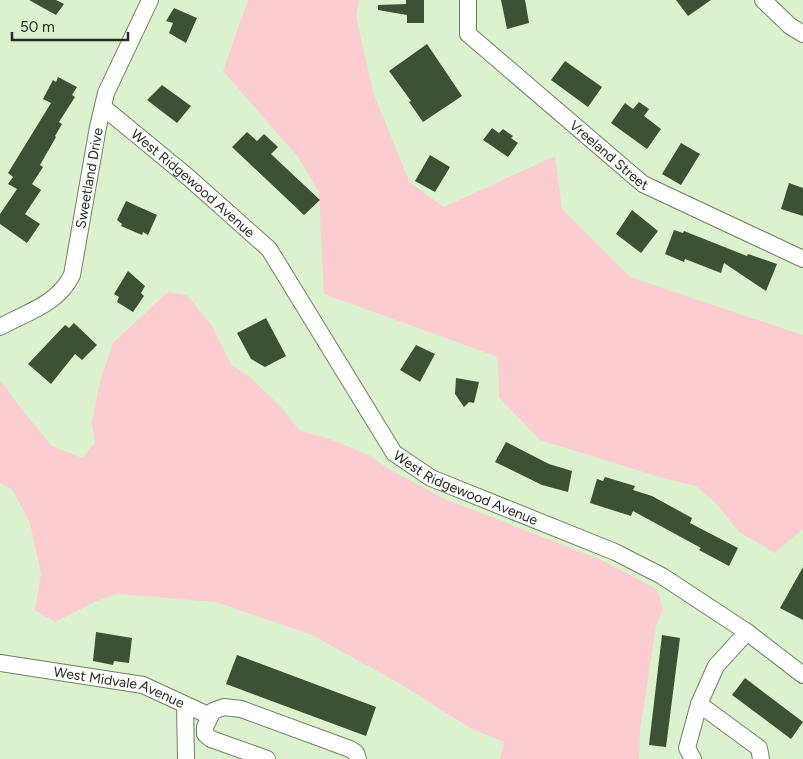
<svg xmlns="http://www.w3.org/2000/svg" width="803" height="759" font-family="Figtree,sans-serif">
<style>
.green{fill:#fbcdd0}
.building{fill:#3f5134}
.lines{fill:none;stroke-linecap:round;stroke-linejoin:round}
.minor-casing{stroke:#6d8161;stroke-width:18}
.minor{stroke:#fff;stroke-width:16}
.labels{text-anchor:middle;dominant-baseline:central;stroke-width:5;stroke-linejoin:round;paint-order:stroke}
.street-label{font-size:14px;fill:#232b1e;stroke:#dcf1ce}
</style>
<rect width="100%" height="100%" fill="#dcf1ce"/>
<path class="green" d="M248,0H359L356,17L374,95L410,183L444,207L555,156L562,209L630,277L803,335V529L775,553L739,532L718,505L696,486L666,479L540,440L499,397L498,357L324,294L319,192L298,157L223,71Z
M168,292L187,295L212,326L231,364L251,378L280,406L300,431L328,438L371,456L387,468L445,499L599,559L657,589L663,609L656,626L640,731L639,759H500L504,742L472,729L397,682L312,635L216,602L118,594L97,601L55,622L35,610L41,574L30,523L12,489L0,483V380L22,410L52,446L82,458L95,443L92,422L101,378L113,343Z"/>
<path class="building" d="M29,0H56L64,4L56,15Z
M406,0H424V23H407V15L378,10V5L406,4Z
M501,0H525L529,23L507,29Z
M676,0H711L688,16Z
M174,8L197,18L186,43L169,33L173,23L166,21Z
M427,44L462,96L423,122L409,102L411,101L389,71Z
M565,61L602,87L588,107L551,80Z
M58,77L77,87L72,95L75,97L59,122L62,124L55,136L56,137L40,165L43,167L32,184L41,190L25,214L40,224L27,243L0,224V214L17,189L8,184L13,177L8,173L51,103L43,99L53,80L56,82Z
M162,85L191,106L177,123L147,100Z
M639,102L649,109L644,116L661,129L647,149L611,123L625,103L633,109Z
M492,128L499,133L503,129L513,136L511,138L518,143L508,157L483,140Z
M247,132L257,141L264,134L278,147L271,154L320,200L304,215L232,147Z
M681,143L700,154L681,185L662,174Z
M430,155L450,167L435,192L415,181Z
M789,183L803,188V216L781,209Z
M126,201L157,215L148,235L143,232L142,235L121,226L122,224L117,220Z
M632,210L658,231L641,253L616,234Z
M674,230L683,233L684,231L747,256L748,254L777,264L766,291L724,263L721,273L685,259L684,262L665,254Z
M128,271L145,286L141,293L144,296L133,312L117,302L119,297L114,294Z
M266,318L286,356L265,367L251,359L237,333Z
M74,323L97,345L82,360L75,354L51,384L28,364L65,325L69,328Z
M416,345L435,354L420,382L400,370Z
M456,378L479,382L474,403L469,402L464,407L455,394Z
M506,442L549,464L572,471L568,492L542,485L495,462Z
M605,477L635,486L633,490L652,496L692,518L690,523L738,548L729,566L699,550L701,548L633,511L631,516L590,503L597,479L603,481Z
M803,567V620L780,608Z
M96,632L132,638L129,663L114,661L113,665L93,661Z
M662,635L680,638L666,747L649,745Z
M237,655L376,707L366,736L226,684Z
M745,678L803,722L791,739L732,695Z"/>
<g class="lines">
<defs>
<g id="minor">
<path id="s1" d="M468,0V34L643,184L803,259"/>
<path d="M763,0L790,26L803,34"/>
<path id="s2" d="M103,107L188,177L269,249L394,453L431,478L615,552L662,576L747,632L803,675"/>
<path id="s3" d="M0,327C27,312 58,304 72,275L98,127L106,93L150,0"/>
<path id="s4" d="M0,663L143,685L210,716"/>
<path d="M699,704L759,748L761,759"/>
<path d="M185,705L186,759"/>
<path d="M267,759L211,739L205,734V727L213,711L224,707L241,709L350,749L356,753L358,759"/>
<path d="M693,759L687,748L699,704L716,666L747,632"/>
</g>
</defs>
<use href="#minor" class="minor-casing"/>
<use href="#minor" class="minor"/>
</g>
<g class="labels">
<g class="street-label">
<text stroke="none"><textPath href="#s1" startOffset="220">Vreeland Street</textPath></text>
<text stroke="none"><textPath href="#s3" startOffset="189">Sweetland Drive</textPath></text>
<text stroke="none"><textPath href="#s2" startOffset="118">West Ridgewood Avenue</textPath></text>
<text stroke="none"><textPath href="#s2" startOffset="538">West Ridgewood Avenue</textPath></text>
<text stroke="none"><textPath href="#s4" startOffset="122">West Midvale Avenue</textPath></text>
</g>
</g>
<path d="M12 32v8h116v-8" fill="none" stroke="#232b1e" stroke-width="2.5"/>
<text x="20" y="32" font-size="15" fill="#232b1e" stroke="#dcf1ce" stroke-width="4" paint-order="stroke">50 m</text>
</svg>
